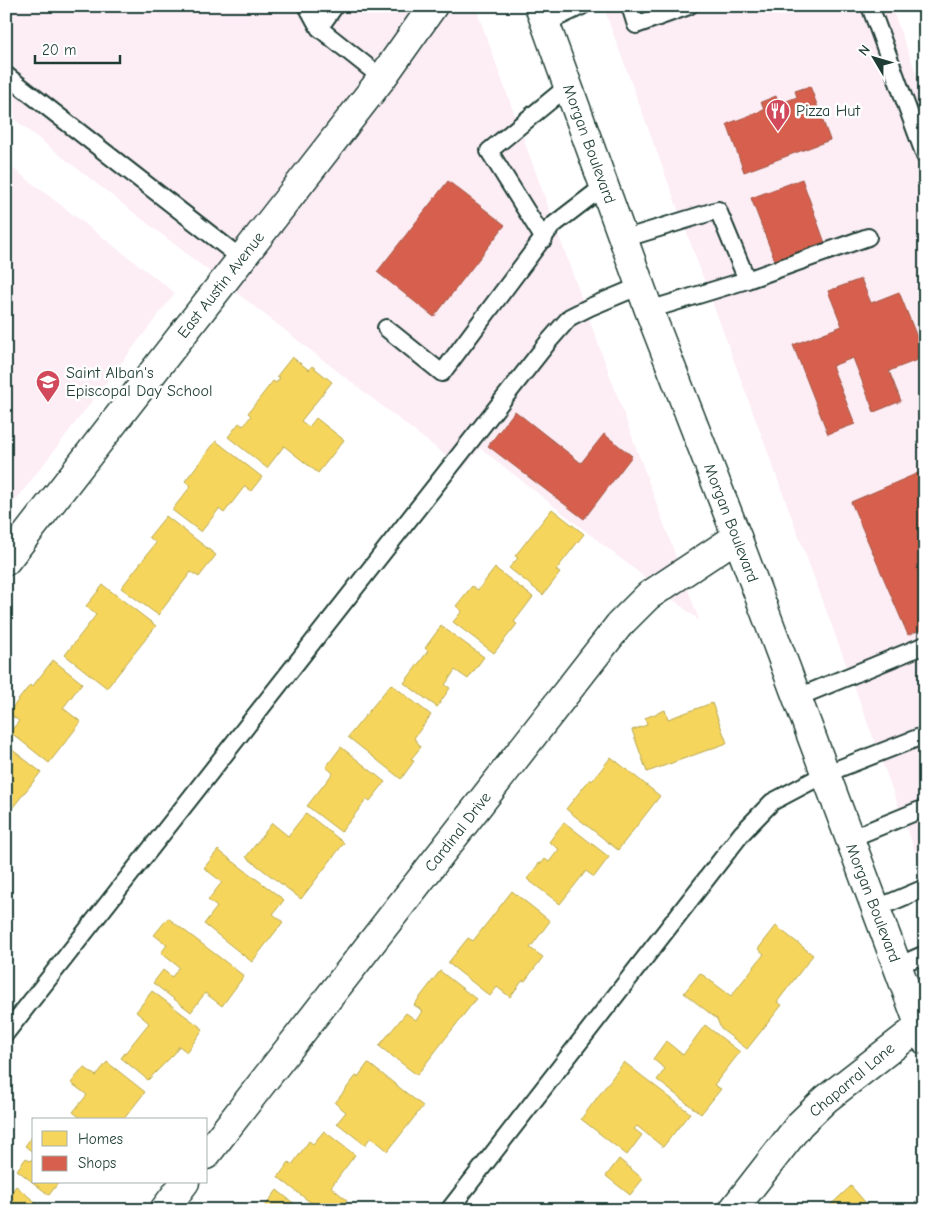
<svg xmlns="http://www.w3.org/2000/svg" width="931" height="1216" font-family="'Comic Neue',sans-serif">
<style>
.built{fill:#fdedf5}
.homes{fill:#f6d55c;stroke:#b6a750}
.shops{fill:#d6604d;stroke:#9f5646}
.lines{fill:none;stroke-linecap:round;stroke-linejoin:round}
.lane-casing{stroke:#1f3d34;stroke-width:20}
.street-casing{stroke:#1f3d34;stroke-width:31}
.secondary-casing{stroke:#1f3d34;stroke-width:31}
.lane{stroke:#fff;stroke-width:16}
.street{stroke:#fff;stroke-width:28}
.secondary{stroke:#fff;stroke-width:28}
.labels{text-anchor:middle;dominant-baseline:central;stroke-width:5;stroke-linejoin:round;paint-order:stroke}
.poi-label{font-size:16px;fill:#1f3d34;stroke:#fff;text-anchor:start}
.street-label{font-size:16px;fill:#1f3d34;stroke:#fff}
</style>
<rect width="100%" height="100%" fill="#fff"/>
<filter id="ink" filterUnits="userSpaceOnUse"><feTurbulence type="fractalNoise" baseFrequency=".02" numOctaves="2"/><feDisplacementMap in="SourceGraphic" scale="10" xChannelSelector="R" yChannelSelector="G"/><feConvolveMatrix kernelMatrix="1 2 1 2 8 2 1 2 1" color-interpolation-filters="sRGB"/></filter>
<g filter="url(#ink)">
<path class="built" d="M6,6H475L699,620L480,448L463,469L6,113Z
M603,6H891L925,97V878Z
M6,163L175,293L6,513Z"/>
<path class="homes" d="M292,357L309,370L312,366L332,382L301,421L309,427L316,418L344,440L318,473L284,446L267,468L228,437L239,423L243,426L251,416L248,413L273,381L276,383L280,378L277,376Z
M216,441L262,477L251,491L245,486L224,513L219,509L201,532L172,510L191,486L185,481Z
M552,509L584,534L556,570L560,573L543,595L509,568L518,558L515,556Z
M166,516L216,555L199,577L191,572L158,615L121,588L156,543L149,537Z
M495,568L533,597L514,622L517,624L494,653L453,622L462,611L456,606L472,586L478,590Z
M103,585L156,626L107,688L65,655L96,615L86,606Z
M441,626L484,657L468,679L455,670L445,685L450,688L437,707L404,683L428,651L425,648Z
M53,660L82,683L63,708L81,722L49,763L10,732L19,721L8,713L30,685L32,687Z
M391,684L431,715L414,738L421,747L411,759L414,761L401,779L348,737Z
M712,703L727,743L647,772L632,730L647,725L645,718L665,710L668,719Z
M6,745L41,772L6,816Z
M341,747L385,782L370,801L367,799L341,832L307,806L333,773L326,767Z
M611,757L660,796L618,850L566,809L590,779L592,781Z
M306,813L344,843L301,899L246,857L272,823L288,836Z
M564,822L609,857L594,877L586,871L560,904L527,879L540,862L541,864L545,859L549,862L559,849L549,842Z
M218,850L284,900L273,914L283,922L252,962L204,924L217,907L208,900L222,882L204,868Z
M512,891L550,921L530,948L543,957L525,981L523,980L510,997L497,987L490,996L448,963L468,938L473,941Z
M168,918L244,976L222,1006L205,993L191,1012L153,983L163,970L172,977L179,967L161,953L167,945L154,935Z
M776,926L813,955L777,1002L782,1005L747,1049L721,1029L717,1019L684,993L700,973L731,996L764,954L758,949Z
M440,971L476,999L417,1075L379,1046L406,1013L416,1020L423,1011L414,1005Z
M152,991L203,1029L187,1052L179,1046L175,1053L148,1080L121,1058L149,1023L136,1012Z
M705,1025L740,1052L714,1085L721,1089L701,1114L657,1080L665,1069L653,1059L666,1041L683,1055Z
M107,1062L145,1092L123,1120H83L73,1112L87,1095L71,1083L84,1067L96,1076Z
M624,1062L690,1113L663,1147L637,1126L634,1129L642,1135L627,1155L581,1119Z
M368,1063L423,1106L388,1151L371,1137L365,1145L337,1123L346,1112L335,1103L356,1076L358,1077Z
M324,1131L355,1155L331,1187L347,1200L340,1210H320L278,1177L289,1162L292,1165L309,1141L313,1144Z
M34,1134V1153L25,1146Z
M34,1157V1182H59L49,1195L17,1170L26,1158L30,1161Z
M619,1159L643,1179L630,1195L606,1176Z
M16,1186L41,1207L39,1210H6V1199Z
M851,1186L872,1210H825Z
M277,1190L302,1210H262Z"/>
<path class="shops" d="M643,6H664L646,13Z
M810,86L830,140L744,172L727,124L764,110L761,102L776,96L779,104L797,97L795,91Z
M802,179L825,243L775,261L751,198Z
M448,181L505,225L434,317L377,272Z
M861,279L871,303L899,292L925,357L889,371L901,401L874,412L853,358L832,366L855,424L828,434L793,345L842,326L828,291Z
M925,297V312L919,299Z
M515,411L581,463L604,434L632,456L584,519L488,446Z
M925,470V628L908,635L851,502Z"/>
<g class="lines">
<defs>
<path id="lane" d="M307,6L319,28L382,78
M630,6L636,25L689,6
M870,6L925,156
M546,23L582,6
M319,28L335,6
M6,75L242,259
M544,239L489,151L568,86
M623,239L718,210L747,280L649,310
M747,280L868,237
M386,328L442,373L552,226L604,186
M796,698L925,645
M849,839L925,808
M875,909L925,888
M897,966L925,954
M6,1033L549,341L570,317L590,307L640,286
M449,1210L742,833L772,802L825,774L925,735"/>
<path id="street" d="M206,1155L619,625L648,596L737,537
M164,1210L185,1182
M733,1210L800,1124L826,1099L920,1026"/>
<path id="secondary" d="M539,6L649,310L737,537L925,1040
M6,561L382,78L433,6"/>
</defs>
<use href="#lane" class="lane-casing"/>
<use href="#street" class="street-casing"/>
<use href="#secondary" class="secondary-casing"/>
<use href="#lane" class="lane"/>
<use href="#street" class="street"/>
<use href="#secondary" class="secondary"/>
</g>
</g>
<defs>
<symbol id="restaurant-pin" viewBox="-11 -11 22 30"><path d="M0 17L-7.5 6A9.5 9.5 0 1 1 7.5 6Z" fill="#d1495b" stroke="#fff"/><path d="M-5-6h1v4h1v-4h1v4h1v-4h1v5L-1.5 .5V6h-2V.5L-5-1ZM5-6V6H3V1.5H1.5Q1.5-4 5-6Z" fill="#fff"/></symbol>
<symbol id="school-pin" viewBox="-11 -11 22 30"><path d="M0 17L-7.5 6A9.5 9.5 0 1 1 7.5 6Z" fill="#d1495b" stroke="#fff"/><path d="M0-5L7-2L0 1L-7-2ZM-4 1L0 2.5L4 1V4Q0 6-4 4Z" fill="#fff"/></symbol>
</defs>
<g fill-rule="evenodd">
<use href="#restaurant-pin" x="764" y="97" width="28" height="38"/>
<use href="#school-pin" x="34" y="368" width="28" height="38"/>
</g>
<g class="labels">
<g class="poi-label">
<text x="796" y="111">Pizza Hut</text>
<text x="66" y="373">Saint Alban's<tspan x="66" dy="18">Episcopal Day School</tspan></text>
</g>
<g class="street-label">
<text transform="translate(589 144) rotate(70)">Morgan Boulevard</text>
<text transform="translate(221 285) rotate(-52)">East Austin Avenue</text>
<text transform="translate(731 523) rotate(69)">Morgan Boulevard</text>
<text transform="translate(458 832) rotate(-52)">Cardinal Drive</text>
<text transform="translate(873 903) rotate(69)">Morgan Boulevard</text>
<text transform="translate(852 1080) rotate(-40)">Chaparral Lane</text>
</g>
</g>
<rect width="931" height="1216" fill="none" stroke="#fff" stroke-width="25"/>
<rect x="12" y="12" width="906" height="1191" fill="none" stroke="#1f3d34" stroke-width="2" filter="url(#ink)"/>
<rect x="32" y="1118" width="175" height="65" fill="#ffffff" stroke="#a5b1ae"/>
<rect x="42" y="1131" width="25" height="15" fill="#f6d55c" stroke="#a5b1ae"/>
<text x="78" y="1144" font-size="15" fill="#1f3d34">Homes</text>
<rect x="42" y="1156" width="25" height="15" fill="#d6604d" stroke="#a5b1ae"/>
<text x="78" y="1168" font-size="15" fill="#1f3d34">Shops</text>
<g transform="translate(874 58) rotate(308)" stroke="#ffffff" stroke-width="4" paint-order="stroke">
<path d="M0-4L9 19L0 12L-9 19Z" fill="#1f3d34"/>
<text y="-8" font-size="14" font-weight="bold" text-anchor="middle" fill="#1f3d34">N</text>
</g>
<path d="M35 55v8h85v-8" fill="none" stroke="#1f3d34" stroke-width="2.5"/>
<text x="42" y="55" font-size="15" fill="#1f3d34" stroke="#ffffff" stroke-width="4" paint-order="stroke">20 m</text>
</svg>
